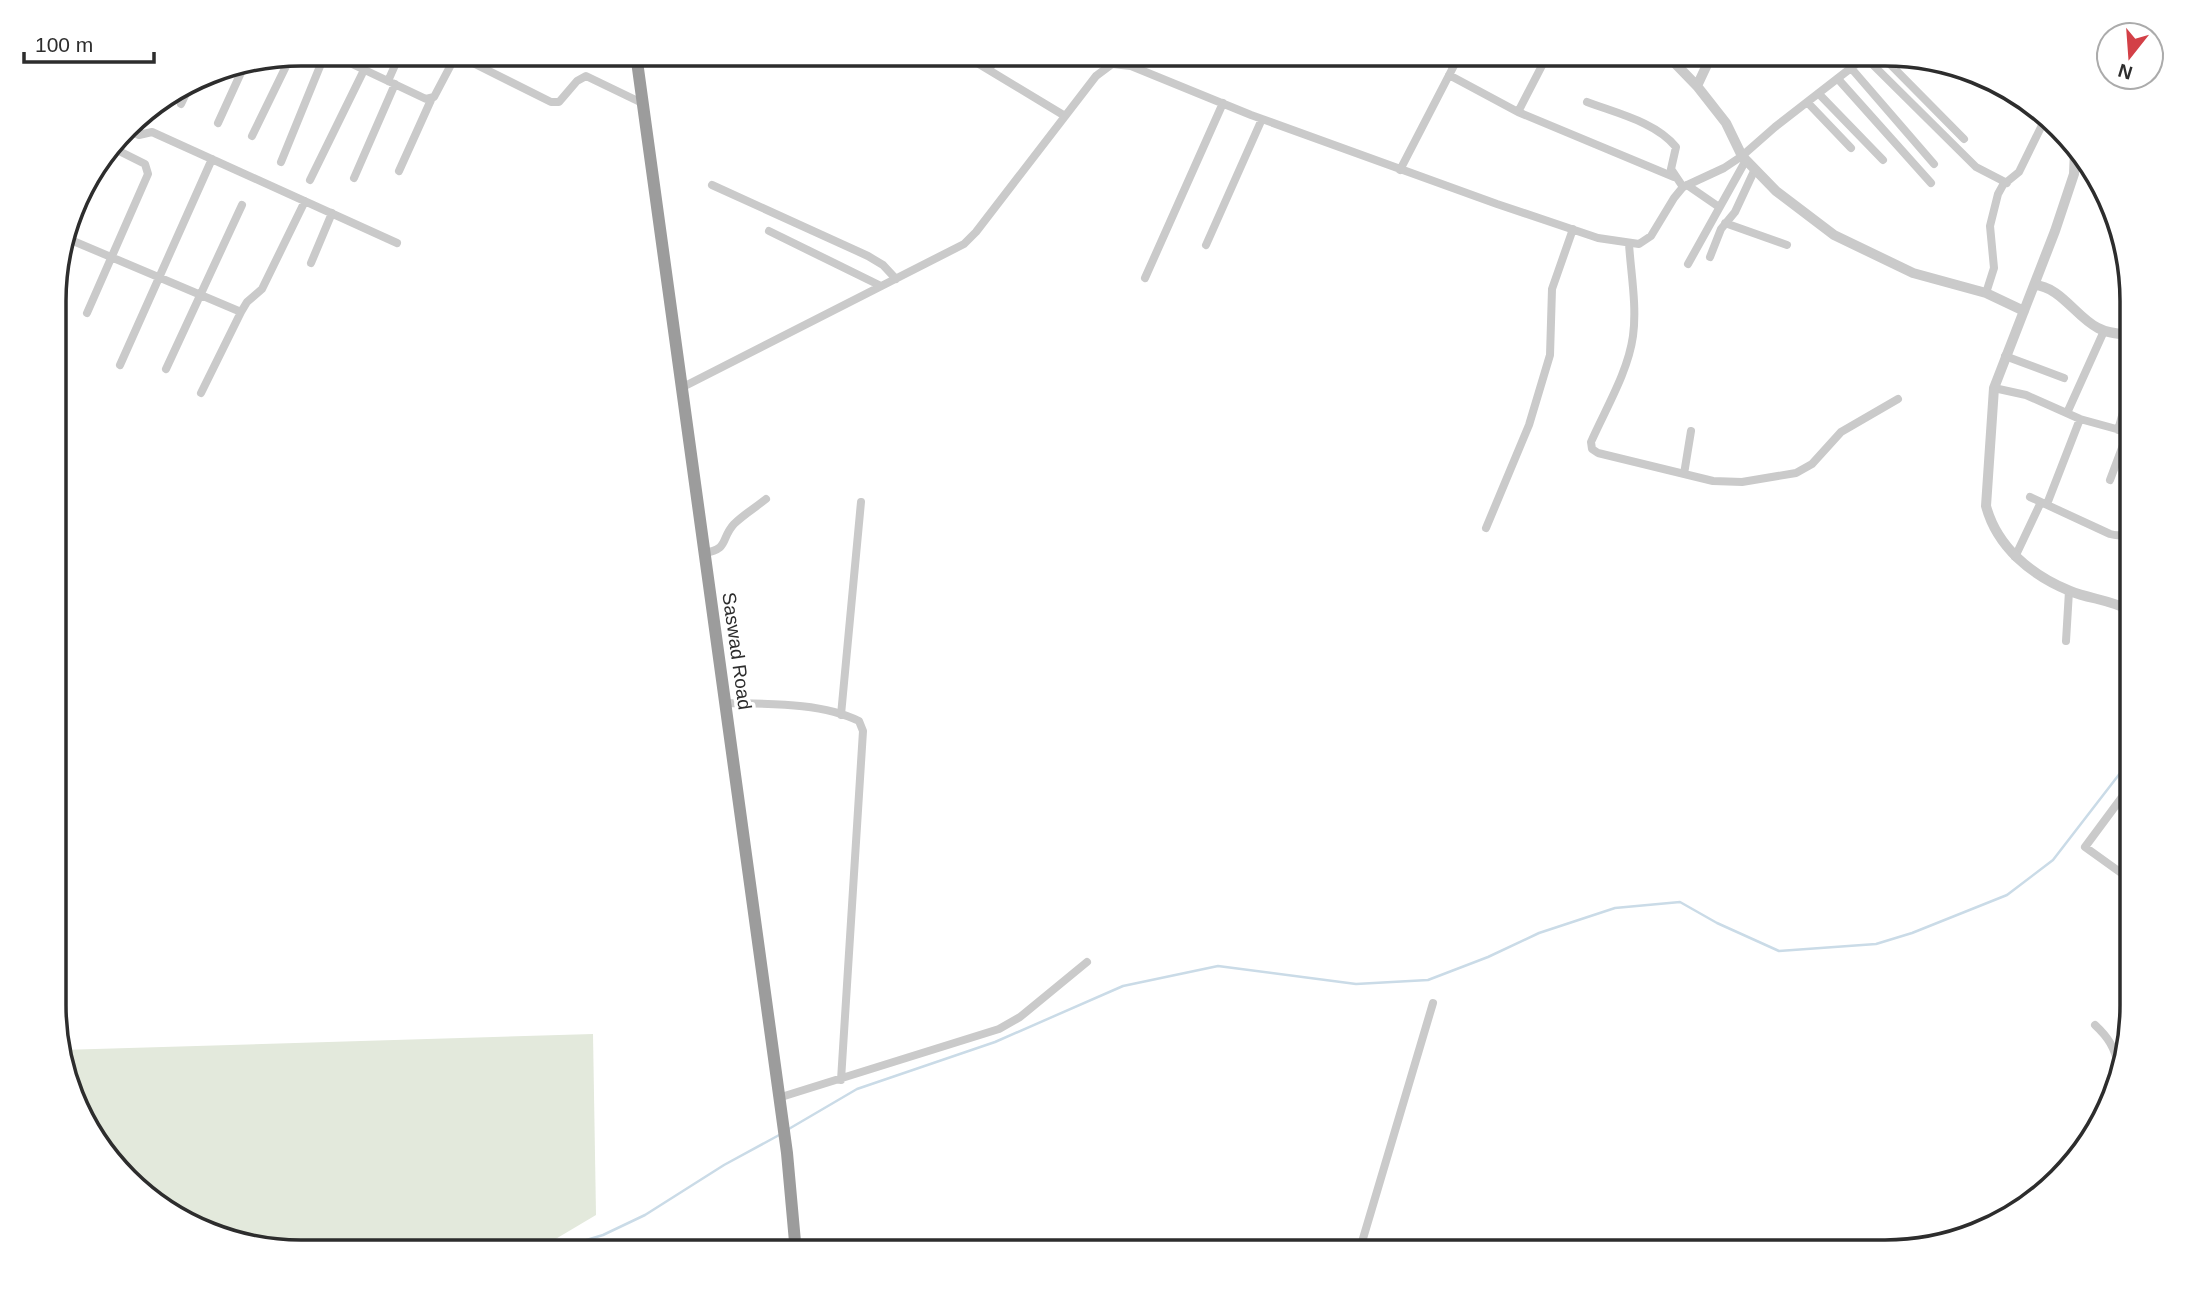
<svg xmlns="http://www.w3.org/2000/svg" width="2186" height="1307" font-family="Helvetica,sans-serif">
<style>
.green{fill:#e3e9dc}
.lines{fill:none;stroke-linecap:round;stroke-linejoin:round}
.stream{stroke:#cadbe7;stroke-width:2.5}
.minor{stroke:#cacaca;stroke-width:8}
.tertiary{stroke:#cacaca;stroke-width:10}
.trunk{stroke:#9c9c9c;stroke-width:12}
.labels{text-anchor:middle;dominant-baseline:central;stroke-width:7;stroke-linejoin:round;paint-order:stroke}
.street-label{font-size:19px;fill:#2d2d2d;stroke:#fff}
.rim{fill:none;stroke:#2d2d2d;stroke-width:3.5}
</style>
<rect width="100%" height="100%" fill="#fff"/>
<path class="green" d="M593,1034L596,1215L532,1253H301L177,1219L96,1143L61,1050Z"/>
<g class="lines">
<path class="stream" d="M787,1130L857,1089L995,1042L1123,986L1218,966L1356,984L1428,980L1488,957L1539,933L1615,908L1680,902L1717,923L1779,951L1876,944L1912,933L2007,895L2053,860L2131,759
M544,1253L603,1235L645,1215L724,1165L781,1134"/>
<path class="minor" d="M331,54L426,99L434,97L454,59L459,56L551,102H559L577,81L586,76L642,103
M967,54L969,58L1065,116
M1445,54L1447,60L1453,67
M1880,54L1964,139
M1865,57L1976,167L2007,183
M1851,68L1934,164
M989,70L998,54
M1449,75L1518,112L1674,177
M1838,79L1931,183
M388,81L400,54
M1819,94L1883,160
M1587,102C1616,113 1656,122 1676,147L1671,169L1683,187
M1808,103L1851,148
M181,104L191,83
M1518,112L1548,54
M218,123L244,66
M127,130L139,135L152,132L397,243
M252,136L291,56
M281,162L325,54
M1400,170L1460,54
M399,171L431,100
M354,178L395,84
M310,180L364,70
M712,185L868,256L883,265L896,279
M1687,185L1719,207
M1725,223L1787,245
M769,231L881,286
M66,238L241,312
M1629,244C1631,274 1637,306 1633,336C1628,372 1606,408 1591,442L1592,449L1598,453L1713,481L1742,482L1796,473L1812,464L1841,432L1898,399
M1206,245L1262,119
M60,257L94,173
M1710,257L1721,229L1735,212L1755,169
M311,263L332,213
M1688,264L1746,160
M1145,278L1223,103
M1986,293L1994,268L1990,226L1998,194L2003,185L2019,172L2044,121
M87,313L148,174L145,164L113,148
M2005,356L2064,378
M120,365L212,159
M166,369L242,205
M681,388L964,244L976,232L1096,76L1112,64L1131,66L1251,115L1497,204L1598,238L1639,244L1651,236L1674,198L1683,187L1724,168L1742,156L1775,127L1869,54
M1994,388L2026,395L2080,419L2131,433
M201,393L241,312L247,302L262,289L305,201
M2067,413L2104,331
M2118,430L2131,384
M1684,474L1691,431
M2110,480L2128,432
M2030,497L2110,534C2120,537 2124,535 2131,527
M2047,504L2080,419
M1486,528L1529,425L1550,355L1552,289L1573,229
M704,553C730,549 720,539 734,524C743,515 756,507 766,499
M2015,557L2041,502
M2066,641L2069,591
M725,703C766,704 821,702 859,721L863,731L841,1080
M841,715L861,502
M56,752H57
M2131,785L2085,847L2131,880
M2095,1025C2108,1037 2115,1048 2118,1065
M2116,1053L2125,1041
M778,1098L999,1029L1020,1017L1087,962
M2092,1136L2108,1097
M1359,1252L1433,1003"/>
<path class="tertiary" d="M1666,54L1697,86L1726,123L1742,156L1776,191L1834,235L1913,273L1986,293L2024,311
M1697,86L1712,54
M2075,150L2074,174L2055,231L1994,388L1986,506C1997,547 2031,575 2070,591C2090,599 2112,600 2131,611
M2034,285C2060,286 2076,317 2098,328C2109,334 2120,334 2131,335"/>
<path class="trunk" d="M636,54L787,1153L796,1253"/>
</g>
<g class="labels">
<g class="street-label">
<text transform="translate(737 651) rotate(82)">Saswad Road</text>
</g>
</g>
<path d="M0 0H2186V1307H0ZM301 66H1885A235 235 0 0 1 2120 301V1005A235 235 0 0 1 1885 1240H301A235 235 0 0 1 66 1005V301A235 235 0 0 1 301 66Z" fill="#fff" fill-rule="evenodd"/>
<path class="rim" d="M301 66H1885A235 235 0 0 1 2120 301V1005A235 235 0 0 1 1885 1240H301A235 235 0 0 1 66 1005V301A235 235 0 0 1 301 66Z"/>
<g transform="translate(2130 56) rotate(197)"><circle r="33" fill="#ffffff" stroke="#ababab" stroke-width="2"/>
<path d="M0-5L12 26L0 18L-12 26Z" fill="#d34047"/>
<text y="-10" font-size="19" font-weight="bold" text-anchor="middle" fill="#2d2d2d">N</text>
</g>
<path d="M24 52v10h130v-10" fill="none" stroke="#2d2d2d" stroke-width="3.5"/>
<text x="35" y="52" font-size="21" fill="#2d2d2d" stroke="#ffffff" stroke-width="5" paint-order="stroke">100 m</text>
</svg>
